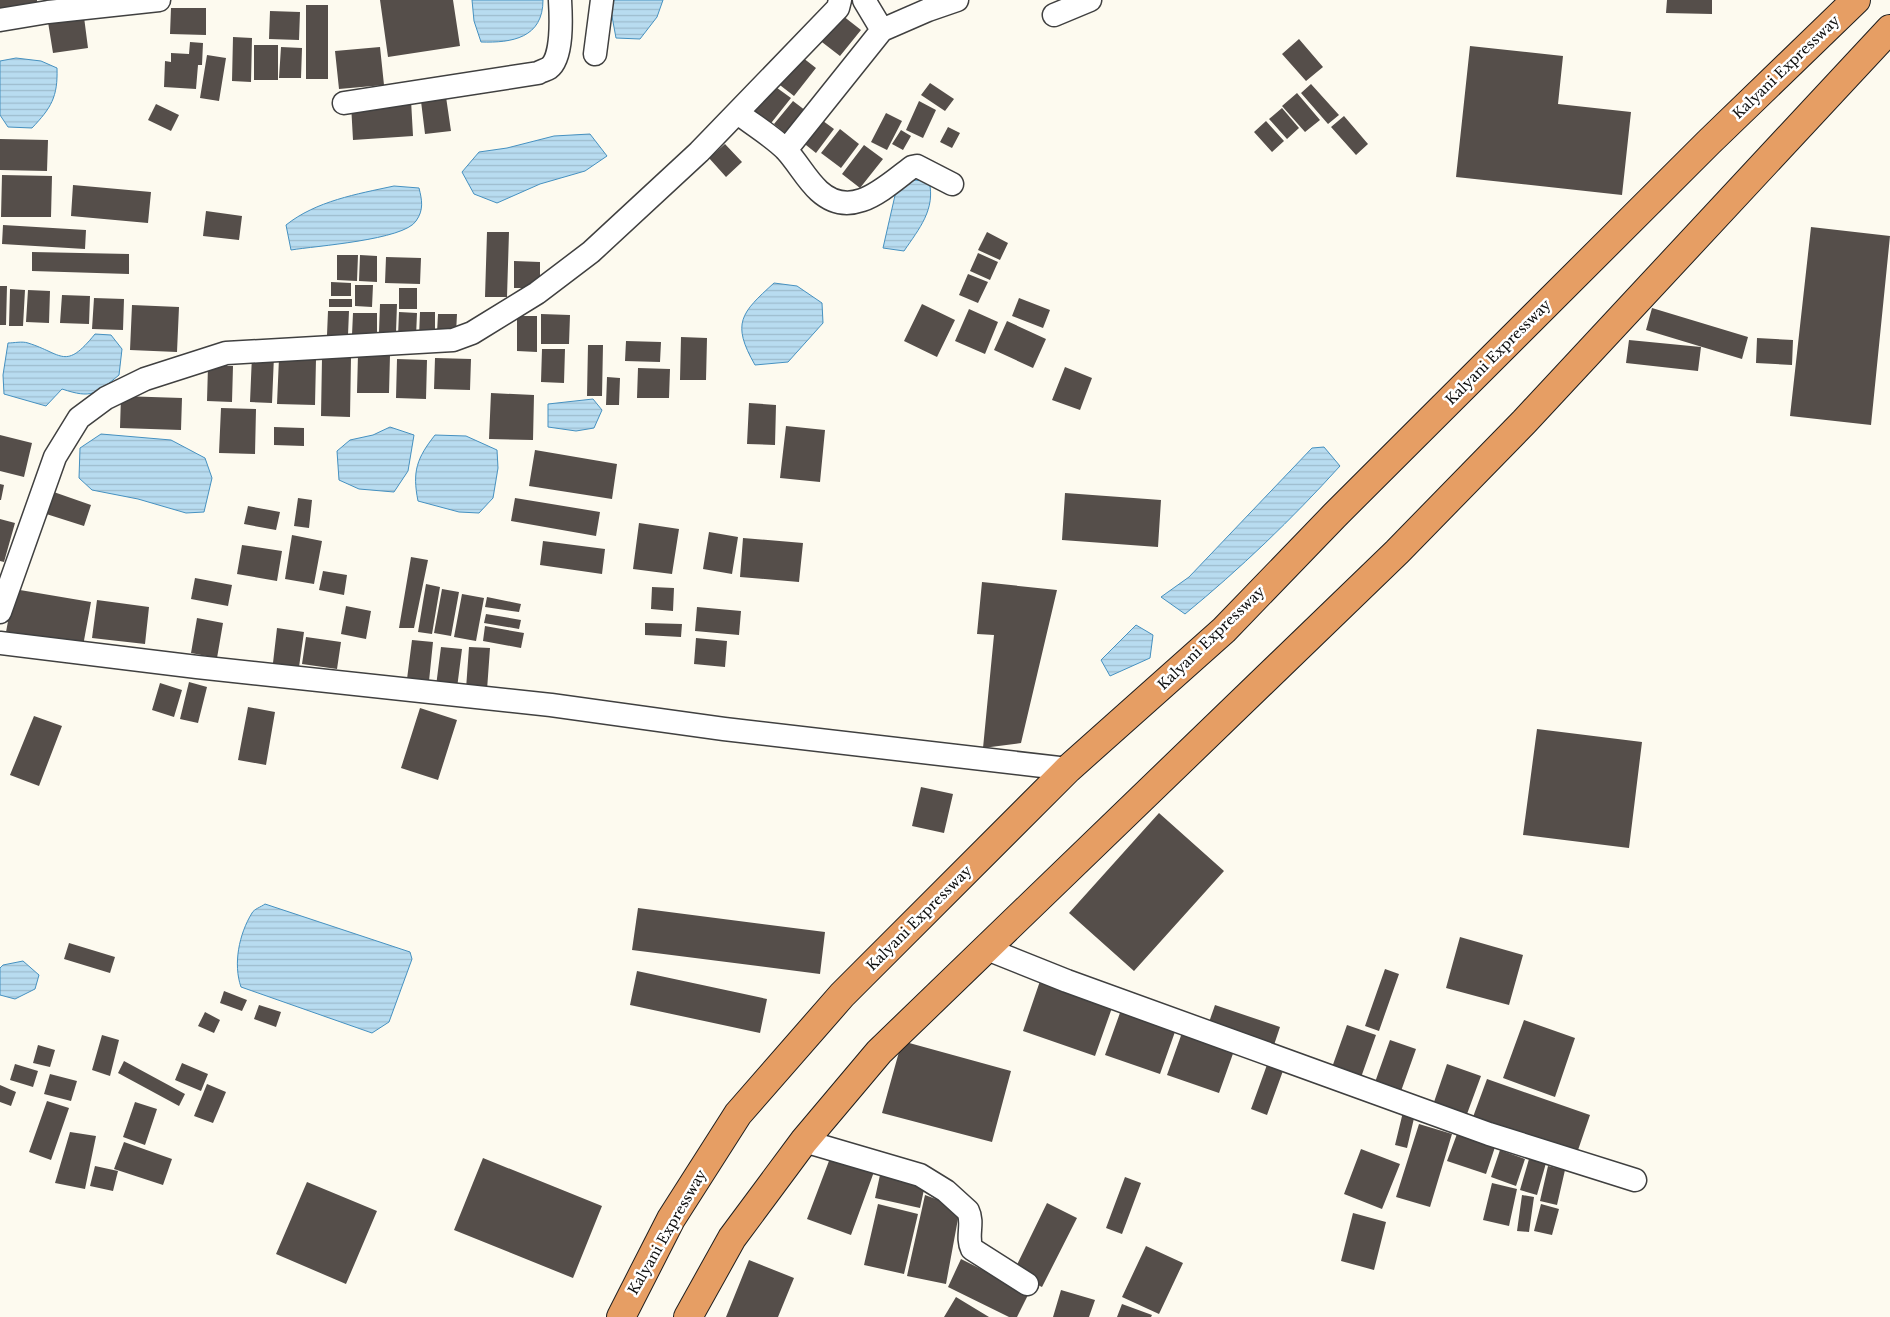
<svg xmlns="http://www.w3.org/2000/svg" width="1890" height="1317" font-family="'Libre Baskerville',serif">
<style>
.water{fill:url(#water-rules);stroke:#4691c0}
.building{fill:#554e4a}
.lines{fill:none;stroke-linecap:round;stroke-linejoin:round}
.minor-casing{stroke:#404040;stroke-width:25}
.highway-casing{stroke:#1e1e1e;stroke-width:30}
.minor{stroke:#fff;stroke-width:22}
.highway{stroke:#e69e64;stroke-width:28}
.labels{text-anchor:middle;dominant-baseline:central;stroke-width:5;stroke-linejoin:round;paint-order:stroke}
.street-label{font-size:14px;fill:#0d0d0d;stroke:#fff}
</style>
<defs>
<pattern id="water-rules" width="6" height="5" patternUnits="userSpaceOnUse" patternTransform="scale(1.25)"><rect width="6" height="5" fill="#b8dcf0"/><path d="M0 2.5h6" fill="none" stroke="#9dbccd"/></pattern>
</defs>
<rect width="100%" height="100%" fill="#fdfaef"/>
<path class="water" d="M472,0H543C543,38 512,43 481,42L474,21Z
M614,0H663L657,17L640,39L616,38L611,11Z
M16,58L41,61L57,68C58,97 51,108 32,128L8,127L0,115V61Z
M590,134L607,156L585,171L540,184L497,203L474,194L462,172L479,152L507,148L554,136Z
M912,180L929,181C936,209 919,229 904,251L883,248L896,191Z
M394,186L419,188C422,200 424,210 416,221C404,240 315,246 291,250L286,225C316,201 357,194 394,186Z
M774,283L797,286L822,303L823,323L788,362L755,365C731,323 741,313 774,283Z
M95,334L111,335L122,349L119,375C96,394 92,399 62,389L46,406L4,394L3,375L8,343C14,343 22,341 28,343C63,354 65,371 95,334Z
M593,399L602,410L594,428L576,431L548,427V404Z
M390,427L414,435L408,471L394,492L359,489L339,480L337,451L350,440L373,435Z
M101,434L171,440L205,458L212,478L204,512L186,513L138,499L92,490L79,478L80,448Z
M435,435L466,436L497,450L498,468L493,498L479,513L459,512L418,501C412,471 417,458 435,435Z
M1324,447L1340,466C1292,519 1240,569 1185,614L1161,597L1189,577L1312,448Z
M1136,625L1153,635L1150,658L1110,676L1101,660Z
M265,904L410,952L412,959L389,1022L372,1033L241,987C233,964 239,934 252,913C254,909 261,907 265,904Z
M23,961L39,975L35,989L15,999L0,995V968L3,965Z"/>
<path class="building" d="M0,0H37L38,13L0,16Z
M380,0H453L460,46L388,57Z
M1667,0H1712V14L1666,13Z
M306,5H328V79H306Z
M171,8H206V35L170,34Z
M270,11L300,12L299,40L269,39Z
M838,12L861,30L840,56L818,39Z
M84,17L88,48L53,53L48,22Z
M233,37L252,38L251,82L232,81Z
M1299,39L1323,67L1306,81L1282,54Z
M190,42L203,43L202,65H198L196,89L164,87L165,61L171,62V53L189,54Z
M254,45H278V80H254Z
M1470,46L1563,56L1558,104L1631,112L1622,195L1456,177Z
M281,47L302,48L301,78H279Z
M380,47L384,85L339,89L335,51Z
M798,54L816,68L794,96L776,82Z
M207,55L226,58L219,101L200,98Z
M930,83L954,99L945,111L921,95Z
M1311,84L1339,115L1328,124L1301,93Z
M773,85L791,98L768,127L750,114Z
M445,90L451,131L425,134L420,93Z
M1297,93L1320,120L1305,132L1282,106Z
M411,100L413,136L353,140L351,104Z
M793,101L810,114L791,138L774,124Z
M919,101L936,110L923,138L906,130Z
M156,104L179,115L171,131L148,120Z
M1282,108L1299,128L1287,139L1269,119Z
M886,113L902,121L887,150L871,142Z
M1344,116L1368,144L1356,155L1331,127Z
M819,118L834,129L816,153L801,141Z
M1266,121L1284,141L1272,152L1254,132Z
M948,127L960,133L952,148L940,142Z
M840,129L859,144L841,168L821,153Z
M901,130L911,136L903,150L892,144Z
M0,139L48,140L47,171L0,170Z
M725,144L742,162L726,177L709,158Z
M864,145L883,159L860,188L842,174Z
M2,175L52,176L51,217H1Z
M73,185L151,192L148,223L71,216Z
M206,211L242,216L239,240L203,236Z
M3,225L86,230L85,249L2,244Z
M1811,227L1890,236L1871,425L1790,416Z
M487,232H509L507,297H485Z
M987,232L1008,243L1000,260L978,250Z
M32,252L129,254V274L32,271Z
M978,253L998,262L990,280L970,271Z
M337,255H358L357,281L337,280Z
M360,255L377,256V282L359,281Z
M386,257L421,258L420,284L385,283Z
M514,261L540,262V288H514Z
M968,274L988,282L978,303L959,295Z
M331,282L351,283V296H331Z
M355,285H373L372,307L355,306Z
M0,286H7L6,325H0Z
M399,288H417V309H399Z
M10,289L25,290L23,326H9Z
M28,290L50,291L49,323L26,322Z
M62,295L90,296L89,324L60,323Z
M94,298L124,299L123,330L92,329Z
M1019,298L1050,310L1043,328L1012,316Z
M329,299H352V307H329Z
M380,304H397L396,332H379Z
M922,304L955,320L937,357L904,341Z
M132,305L179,307L177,352L130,350Z
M1652,308L1748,337L1742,359L1646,330Z
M969,309L998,322L985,354L955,341Z
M328,311H349L348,335H327Z
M399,312L417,313L416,337H398Z
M420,312H435V338L419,337Z
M353,313H377V336L352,335Z
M438,314H457L456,333H437Z
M541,314L570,315L569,344H541Z
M517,316H537V352L517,351Z
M1007,321L1046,339L1033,368L994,350Z
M681,337L707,338L706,380H680Z
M1757,338L1793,340L1792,365L1756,363Z
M1629,340L1701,347L1698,371L1626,363Z
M626,341L661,342L660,362L625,361Z
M588,345H603L602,396H587Z
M542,349H565L564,383L541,382Z
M358,354L390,355L389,393H357Z
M252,355L274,356L272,403L250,402Z
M279,358L316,359L315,405L277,404Z
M322,358H351L350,417L321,416Z
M435,358L471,359L470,390L434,389Z
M397,359L427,360L426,399L396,398Z
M208,366H233L232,402L207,401Z
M1065,367L1092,378L1080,410L1052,400Z
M638,368L670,369L669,398H637Z
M607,377L620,378L619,405H606Z
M491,393L534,395L533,440L489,439Z
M121,396L182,398L181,430L120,428Z
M749,403L776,405L775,445L747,444Z
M221,408L256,409L255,454L219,453Z
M786,426L825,430L820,482L780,478Z
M274,427L304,428V446L274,445Z
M0,435L32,443L24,477L0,471Z
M535,450L617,464L612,499L529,486Z
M0,484L4,485L1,500H0Z
M48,490L91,505L84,526L40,512Z
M1065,493L1161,500L1158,547L1062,540Z
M298,498L312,500L309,528L294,526Z
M515,498L600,512L596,536L511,521Z
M248,506L280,512L276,530L244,524Z
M0,519L15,523L4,562L0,561Z
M639,523L679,529L672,574L633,569Z
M709,532L738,537L732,574L703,569Z
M292,535L322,541L314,584L285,579Z
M743,538L803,543L799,582L740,577Z
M543,541L605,549L602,574L540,565Z
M242,545L282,551L277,581L237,574Z
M411,557L428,560L414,628H399Z
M323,571L347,575L344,595L319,590Z
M195,578L232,585L228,606L191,599Z
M982,582L1057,590L1021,743L983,748L994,635L977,634Z
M426,584L440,587L432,634L418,632Z
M652,587L674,588L673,611L651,609Z
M14,589L91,602L83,646L6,632Z
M442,589L459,592L451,636L434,633Z
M462,594L484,598L476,641L454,637Z
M487,597L521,604L519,612L485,607Z
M97,600L149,607L145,644L92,638Z
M346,606L371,611L366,639L341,634Z
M697,607L741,611L739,635L695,631Z
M486,614L521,620L519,629L484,623Z
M197,618L223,623L217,658L191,653Z
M645,623L682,624L681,637L645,635Z
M485,626L524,633L521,648L483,641Z
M277,628L304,632L299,667L273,663Z
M306,637L341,642L337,669L302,664Z
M696,638L727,641L725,667L694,664Z
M412,640L433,642L429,681L407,679Z
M441,647L462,649L457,688L436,686Z
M469,647L490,648L487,690L466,689Z
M189,682L207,687L198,723L180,719Z
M160,683L182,690L174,717L152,710Z
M248,707L275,712L266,765L238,760Z
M420,708L457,720L438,780L401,768Z
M34,716L62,726L39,786L10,775Z
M1537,729L1642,742L1629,848L1523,835Z
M921,787L953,794L944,833L912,826Z
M1159,813L1224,871L1134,971L1069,913Z
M638,908L825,932L820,974L632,950Z
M1460,937L1523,955L1509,1005L1446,988Z
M69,943L115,957L110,973L64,959Z
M1385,969L1399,974L1379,1031L1365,1026Z
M637,971L767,999L760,1033L630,1005Z
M1040,981L1113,1005L1095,1056L1023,1031Z
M224,991L247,1000L242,1011L220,1003Z
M259,1005L281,1012L276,1027L254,1019Z
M1215,1005L1280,1027L1272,1051L1207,1028Z
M1121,1010L1176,1029L1160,1074L1105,1055Z
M205,1012L220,1020L214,1033L198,1026Z
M1524,1020L1575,1038L1555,1097L1503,1078Z
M1347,1025L1376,1035L1359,1083L1330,1073Z
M1183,1030L1235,1048L1219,1093L1167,1075Z
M102,1035L119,1040L110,1076L92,1070Z
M1390,1040L1416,1049L1400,1094L1374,1085Z
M902,1041L1011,1071L992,1142L882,1113Z
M38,1045L55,1050L50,1067L33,1063Z
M124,1061L185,1094L179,1106L118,1073Z
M1268,1062L1284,1068L1267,1115L1251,1109Z
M182,1063L208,1074L201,1091L175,1080Z
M15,1064L38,1071L33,1087L10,1080Z
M1447,1064L1481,1076L1467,1114L1434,1102Z
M50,1074L77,1081L71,1101L44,1094Z
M1487,1079L1590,1115L1577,1153L1473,1117Z
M207,1084L226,1092L213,1123L194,1116Z
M0,1085L16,1092L11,1106L0,1102Z
M47,1101L69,1108L51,1160L29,1152Z
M135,1102L157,1109L145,1145L123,1137Z
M1403,1112L1415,1114L1407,1148L1395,1145Z
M1419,1124L1452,1134L1430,1207L1396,1197Z
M70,1132L96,1136L85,1189L55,1183Z
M1457,1134L1495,1147L1486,1174L1447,1161Z
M124,1142L172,1159L163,1185L114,1169Z
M1361,1149L1400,1164L1382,1209L1344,1194Z
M1500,1150L1525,1159L1516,1186L1491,1177Z
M832,1153L875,1169L851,1235L807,1219Z
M483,1158L602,1206L573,1278L454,1230Z
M1529,1159L1546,1163L1537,1195L1520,1190Z
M95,1166L118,1171L113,1191L90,1186Z
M1548,1166L1565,1170L1557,1205L1540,1201Z
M880,1175L925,1185L920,1208L875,1198Z
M1125,1177L1141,1183L1122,1234L1106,1228Z
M307,1182L377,1211L346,1284L276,1254Z
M1492,1183L1517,1189L1509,1226L1483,1220Z
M925,1195L960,1208L946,1284L907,1276Z
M1522,1195L1534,1197L1529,1232L1517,1231Z
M1047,1203L1077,1218L1042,1287L1013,1273Z
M878,1204L918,1214L904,1274L864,1265Z
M1541,1204L1559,1209L1552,1235L1534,1231Z
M1353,1213L1386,1222L1374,1270L1341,1261Z
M1146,1246L1183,1263L1159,1314L1122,1297Z
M961,1259L1029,1293L1017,1317H1009L948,1287Z
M749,1260L794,1278L778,1317H726Z
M1061,1290L1095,1300L1089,1317H1053Z
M956,1297L989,1317H944Z
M1122,1304L1152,1315L1151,1317H1117Z"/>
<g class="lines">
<defs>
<path id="minor" d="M864,0L882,30
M1054,15L1090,0
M0,20L48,12L159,0
M595,54L602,0
M344,103L538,73C541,71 546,70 549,68C563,58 561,17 560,0
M738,113C753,125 772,136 786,150C798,163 806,179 819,191C852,221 885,187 912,167L917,166L952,184
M786,150L882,30L928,10L957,0
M0,612L55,457L79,418L106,398L145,379L226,353L453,340L472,333L537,293L591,252L699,152L838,8L840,0
M0,643L197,667L551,705L724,729L1068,769
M987,949L1067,981L1489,1134L1635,1180
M804,1141L920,1175L946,1191L968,1211C974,1223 966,1237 972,1249L1027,1284"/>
<path id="highway" d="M621,1317L671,1219L738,1114L842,995L1068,769L1224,630L1335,515L1709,142L1856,0
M688,1317L732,1238L804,1141L879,1052L1397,552L1524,422L1890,29"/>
</defs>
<use href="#minor" class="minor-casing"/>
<use href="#highway" class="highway-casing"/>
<use href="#minor" class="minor"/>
<use href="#highway" class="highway"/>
</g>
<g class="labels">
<g class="street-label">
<text transform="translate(1786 67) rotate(-44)">Kalyani Expressway</text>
<text transform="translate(1498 352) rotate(-45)">Kalyani Expressway</text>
<text transform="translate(1211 638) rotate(-44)">Kalyani Expressway</text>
<text transform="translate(919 918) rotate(-45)">Kalyani Expressway</text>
<text transform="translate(667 1232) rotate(-60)">Kalyani Expressway</text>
</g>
</g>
</svg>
